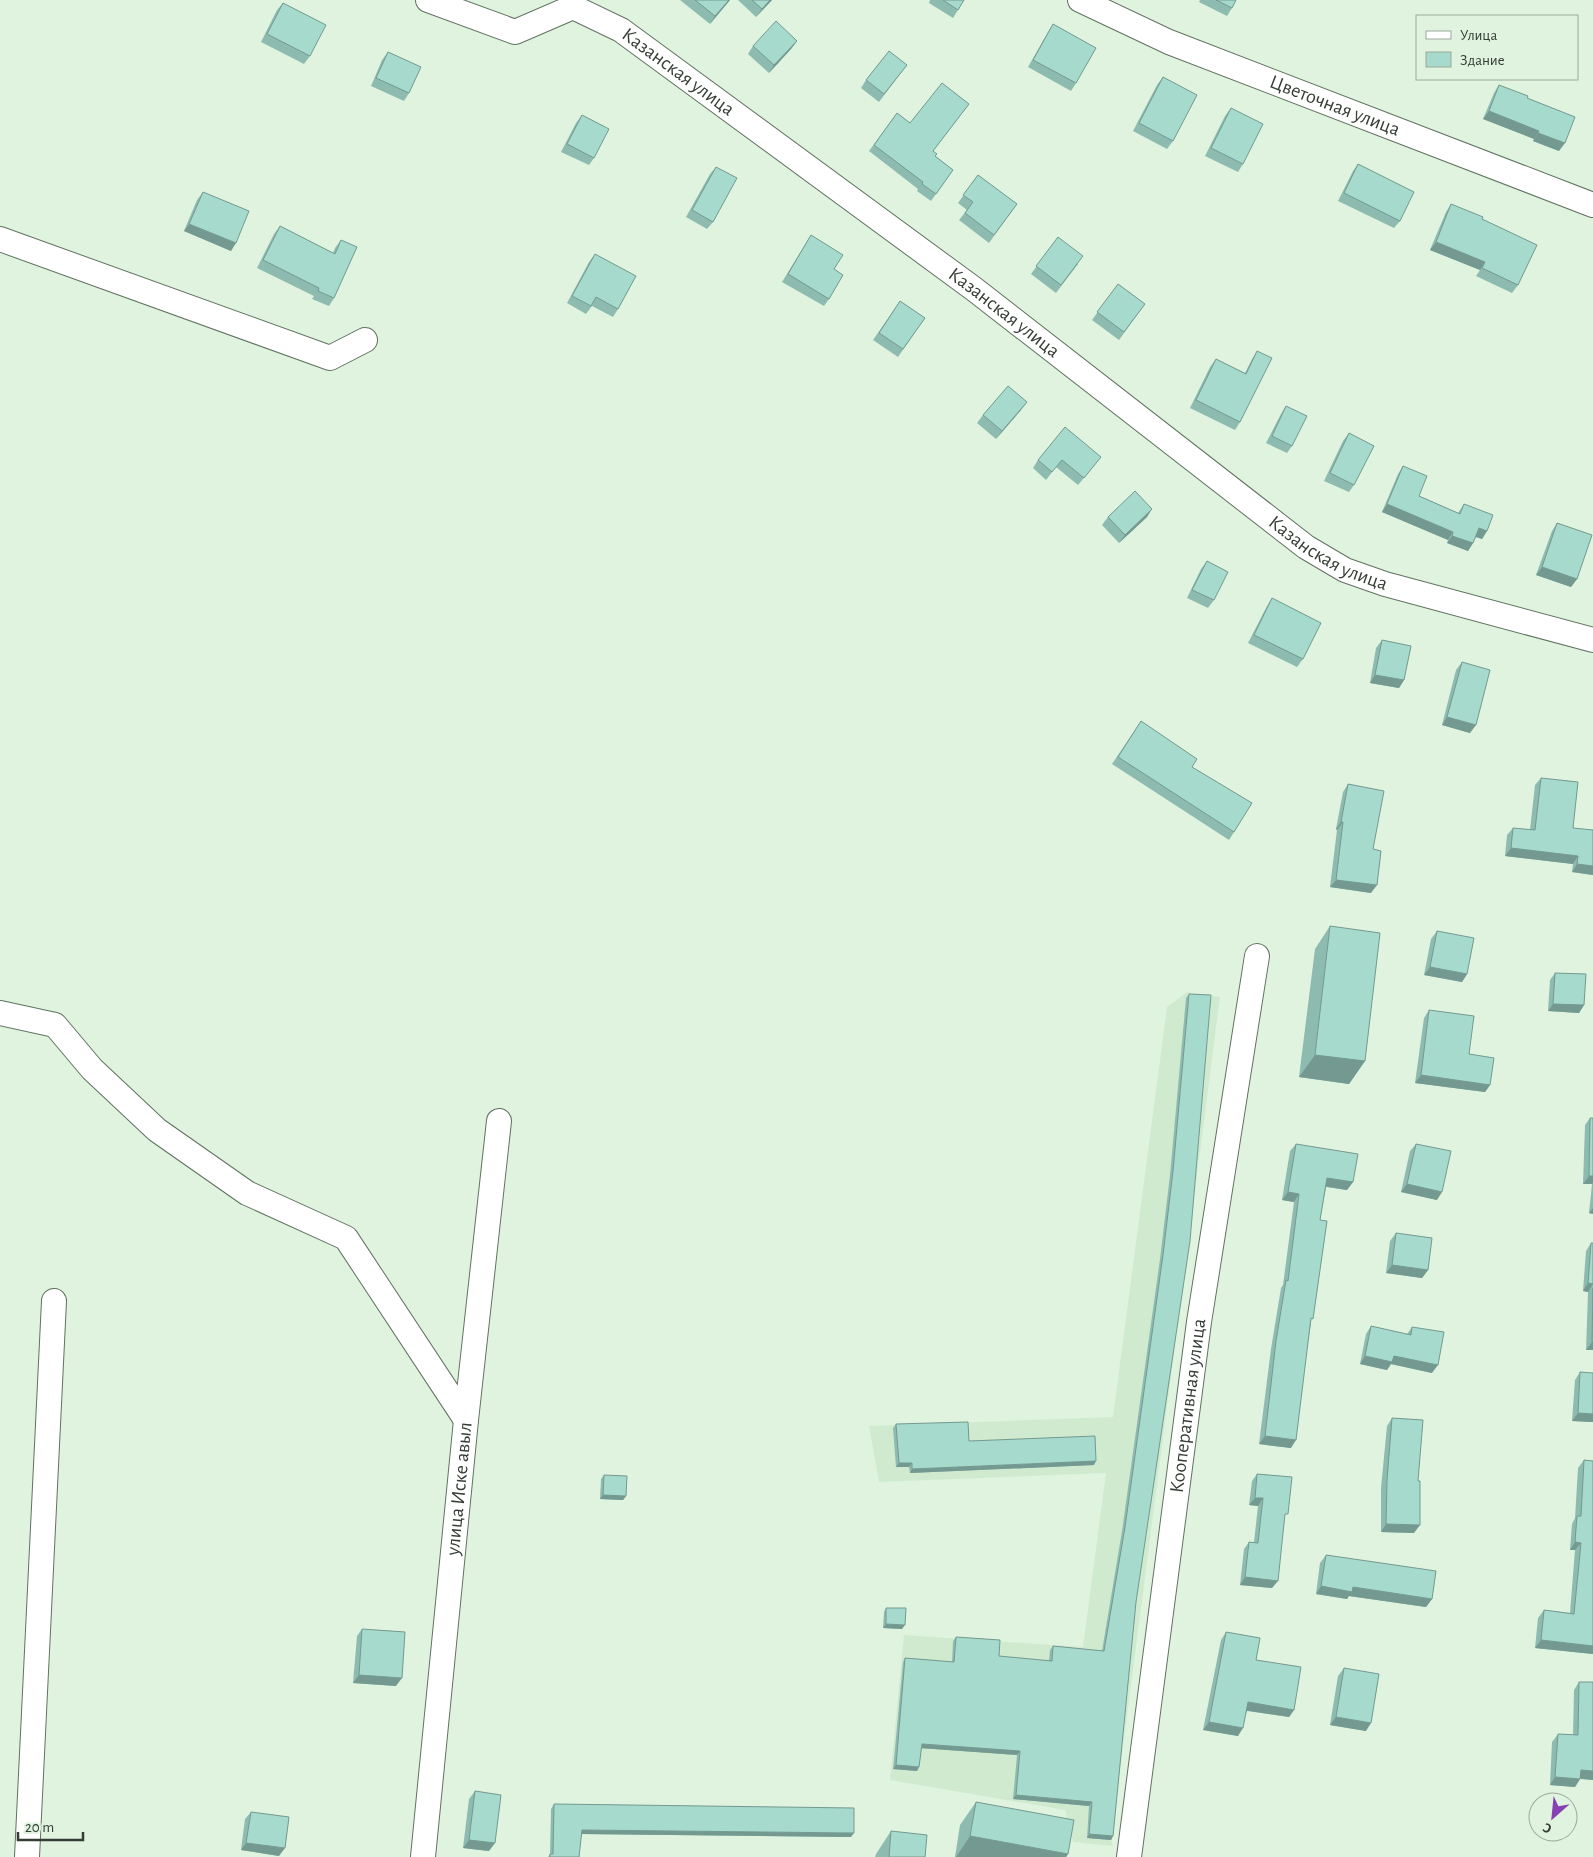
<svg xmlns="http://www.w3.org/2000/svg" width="1593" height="1857" font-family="'Alegreya Sans',sans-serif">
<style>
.built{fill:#d0ead0}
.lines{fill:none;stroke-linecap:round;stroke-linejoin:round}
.minor-casing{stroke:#617261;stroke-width:26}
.minor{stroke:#fff;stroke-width:24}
.wall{fill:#8ebbb0}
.shaded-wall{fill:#749990}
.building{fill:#a5dacd;stroke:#749990}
.labels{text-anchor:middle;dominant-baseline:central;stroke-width:4;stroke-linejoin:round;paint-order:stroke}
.street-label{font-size:20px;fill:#353d35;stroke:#dff3df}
</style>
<rect width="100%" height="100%" fill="#dff3df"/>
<path class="built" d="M1187,992L1220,997L1111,1840L1113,1846L1073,1842L1065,1810L890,1780L904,1635L1083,1647L1106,1473L879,1482L869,1426L1113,1417L1167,1007Z"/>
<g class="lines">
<defs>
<g id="minor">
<path id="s1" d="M428,0L515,32L573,7L621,30L974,289L1306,547L1345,570L1385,584L1593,640"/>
<path id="s2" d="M1080,0L1169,42L1593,205"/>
<path d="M0,239L330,358L365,340"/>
<path d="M0,1013L55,1025L92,1069L157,1130L247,1193L346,1238L466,1420"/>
<path d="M27,1857L54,1301"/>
<path id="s3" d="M423,1857L466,1420L499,1121"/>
<path id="s4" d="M1129,1857L1199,1322L1257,956"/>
</g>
</defs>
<use href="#minor" class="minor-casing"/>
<use href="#minor" class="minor"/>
</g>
<path class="wall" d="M680,0H730L710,24Z
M738,0H772L756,17Z
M930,0H964L953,18L929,3Z
M1200,0H1236L1232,8L1227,16L1199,2Z
M283,3L310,56L304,64L261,42L277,10Z
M1053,24L1076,83L1071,91L1028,67L1048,32Z
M797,41L791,49L769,73L748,54L753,46Z
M388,52L409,93L404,101L371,86L382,60Z
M907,65L879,102L861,88L866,80Z
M1163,77L1173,141L1167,149L1133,131L1157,85Z
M1499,85L1527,98L1559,151L1533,141L1534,139L1483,119L1494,93Z
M969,104L933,151L935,156L953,170L931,201L917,191L918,189L869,151L897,113L910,123Z
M1231,108L1243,164L1238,172L1205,156L1225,116Z
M582,115L594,158L589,165L561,152L576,123Z
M1358,164L1400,221L1394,228L1338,201L1353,171Z
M716,167L713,222L707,229L686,217L710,174Z
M978,175L1017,204L989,243L959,220L967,210L958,203Z
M203,192L231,251L184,231L197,200Z
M1451,204L1482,219L1518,285L1512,293L1476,276L1480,270L1430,250L1446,212Z
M280,226L333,253L335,248L341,240L334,298L329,306L312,299L314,296L257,268L274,234Z
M811,235L834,269L829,299L824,306L782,282Z
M1058,237L1078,264L1056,293L1031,274Z
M595,254L618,309L613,317L592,306L586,314L567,303L589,262Z
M1118,284L1145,304L1119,340L1092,320Z
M900,301L925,318L898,357L873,340Z
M1257,351L1240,422L1235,430L1190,408L1210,367L1216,359L1245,373L1252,359Z
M1286,406L1292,446L1287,453L1266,443L1281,414Z
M1021,410L996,439L977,423L983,415Z
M1349,433L1354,485L1349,492L1324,481L1343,441Z
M1101,457L1078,485L1056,467L1046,480L1033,468L1038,460Z
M1403,466L1419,496L1458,513L1464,504L1487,531L1482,539L1476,537L1473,543L1468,551L1447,543L1448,540L1382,512L1398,474Z
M1108,517H1147L1119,543L1102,525Z
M1557,523L1577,579L1571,587L1536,575L1552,531Z
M1207,561L1214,600L1208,608L1187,598L1201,569Z
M1272,598L1303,659L1297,667L1248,643L1267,606Z
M1382,640L1404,680L1399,688L1370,683L1376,648Z
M1462,662L1470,733L1442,725L1456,670Z
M1141,721L1192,767L1234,832L1229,840L1112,764Z
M1541,778L1573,828L1593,830V875L1572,872L1573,864L1505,856L1507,835L1513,828L1530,830L1535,785Z
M1348,784L1371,893L1330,887L1337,830L1336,829L1343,792Z
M1330,926L1365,1061L1349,1084L1299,1077L1315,949Z
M1437,931L1467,974L1462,982L1424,975L1431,939Z
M1555,973L1584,1005L1579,1013L1548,1011L1550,980Z
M1189,994L1136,1602L1113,1836L1111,1840L1087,1838L1089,1806L1013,1799L1017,1755L921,1748L919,1767L917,1771L893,1769L903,1662L905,1658L952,1662L953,1641L956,1637L999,1656L1049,1661L1050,1650L1053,1646L1102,1651L1122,1531L1160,1259L1170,1175L1186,998Z
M1429,1010L1469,1054L1490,1085L1485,1092L1415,1083L1424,1018Z
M1590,1118H1593V1214L1589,1213L1592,1184H1583L1585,1125Z
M1296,1144L1353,1182L1347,1190L1326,1187L1320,1220L1311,1323L1291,1448L1259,1444L1271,1349L1281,1288L1283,1285L1294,1202L1282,1200L1290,1151Z
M1416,1144L1437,1200L1401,1192L1410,1151Z
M1396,1233L1428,1270L1422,1278L1386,1273L1390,1241Z
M1591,1243H1593V1350H1586L1588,1292L1583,1291L1586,1251Z
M1371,1326L1407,1334L1412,1327L1432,1373L1391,1364L1387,1370L1360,1364L1366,1334Z
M1580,1372L1593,1422L1572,1421L1575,1380Z
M1392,1418L1414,1533L1381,1532V1488L1387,1426Z
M896,1424L969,1441L1094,1465L910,1473L909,1467H896L893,1428Z
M1584,1460L1593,1461V1654L1535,1648L1538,1618L1544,1610L1570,1613L1575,1550H1570L1572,1524L1575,1518L1578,1468Z
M1257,1474L1285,1518L1272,1588L1240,1585L1244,1549L1249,1542H1254L1258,1506L1249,1505L1252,1481Z
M604,1475L626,1496L623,1500L600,1499L601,1479Z
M1326,1555L1432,1599L1426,1607L1349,1596L1347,1599L1316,1594L1320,1563Z
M886,1608L902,1629L883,1628L884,1612Z
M362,1629L396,1686L353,1683L357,1636Z
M1226,1632L1256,1660L1294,1710L1289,1717L1247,1711L1238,1736L1203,1730L1221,1640Z
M1344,1668L1366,1731L1330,1725L1338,1676Z
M1579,1682L1593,1780L1580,1779L1575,1787L1550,1785L1552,1742L1558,1734L1573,1735L1574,1690Z
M475,1791L489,1851L463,1848L469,1799Z
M976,1802L1068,1854L1066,1857H955L960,1825Z
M554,1804L851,1837L581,1834L579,1857H548L550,1854L551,1809Z
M251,1812L279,1856L241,1850L245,1819Z
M891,1831L925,1857H875L876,1854Z"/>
<path class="shaded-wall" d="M729,0H730L710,24L715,16Z
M770,0H772L756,17L762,9Z
M797,41L791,49L769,73L774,65Z
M1489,111L1539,131L1534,139L1483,119Z
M1538,133L1565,143L1559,151L1533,141Z
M189,224L236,243L231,251L184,231Z
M1436,242L1485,262L1480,270L1430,250Z
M1027,402L1021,410L996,439L1002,431Z
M1387,504L1453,532L1448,540L1382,512Z
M1152,509L1147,517L1119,543L1125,535Z
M1479,528L1487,531L1482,539L1473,536Z
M1452,536L1473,543L1468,551L1447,543Z
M1542,567L1577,579L1571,587L1536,575Z
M1375,675L1404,680L1399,688L1370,683Z
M1447,717L1476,725L1470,733L1442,725Z
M1341,822H1343L1337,830L1336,829Z
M1511,848L1578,856L1573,864L1505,856Z
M1577,864L1593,866V875L1572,872Z
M1336,880L1377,885L1371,893L1330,887Z
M1430,967L1467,974L1462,982L1424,975Z
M1553,1004L1584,1005L1579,1013L1548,1011Z
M1315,1055L1365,1061L1349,1084L1299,1077Z
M1421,1075L1490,1085L1485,1092L1415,1083Z
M1589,1176H1593V1183L1592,1184H1583Z
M1327,1178L1353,1182L1347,1190L1322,1186Z
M1407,1184L1442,1192L1437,1200L1401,1192Z
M1288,1192L1299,1194L1294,1202L1282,1200Z
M1593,1208V1214L1589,1213Z
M1392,1265L1428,1270L1422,1278L1386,1273Z
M1588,1283L1593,1284L1588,1292L1583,1291Z
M1592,1342H1593V1350H1586Z
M1365,1356H1394L1438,1365L1432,1373L1391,1364L1387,1370L1360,1364Z
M1578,1413L1593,1414V1422L1572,1421Z
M1265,1436L1296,1440L1291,1448L1259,1444Z
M1096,1461L1094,1465L910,1473L912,1469Z
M899,1463H912L909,1467H896Z
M603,1495L626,1496L623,1500L600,1499Z
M1255,1498H1263L1258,1506L1249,1505Z
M1386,1524L1420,1525L1414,1533L1381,1532Z
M1575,1542L1581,1543L1575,1550H1570Z
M1245,1577L1278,1581L1272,1588L1240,1585Z
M1321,1586L1353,1587L1432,1599L1426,1607L1349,1596L1347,1599L1316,1594Z
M886,1624L905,1625L902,1629L883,1628Z
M1541,1640L1593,1646V1654L1535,1648Z
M359,1675L402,1678L396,1686L353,1683Z
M1248,1702L1294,1710L1289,1717L1243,1710Z
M1336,1717L1371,1723L1366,1731L1330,1725Z
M1209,1722L1243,1728L1238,1736L1203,1730Z
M922,1744L1020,1751L1017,1755L919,1748Z
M896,1765L919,1767L917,1771L893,1769Z
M1581,1770L1593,1771V1780L1575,1778Z
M1555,1777L1580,1779L1575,1787L1550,1785Z
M1016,1795L1092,1802L1089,1806L1013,1799Z
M582,1830L854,1833L851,1837L579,1834Z
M1089,1834L1113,1836L1111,1840L1087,1838Z
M970,1836L1068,1854L1066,1857H956Z
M469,1840L495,1843L489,1851L463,1848Z
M246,1843L285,1848L279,1856L241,1850Z"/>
<path class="building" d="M695,0H729L715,16Z
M752,0H770L762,9Z
M943,0H964L958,10Z
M1216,0H1236L1232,8Z
M283,3L326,25L310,56L267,34Z
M776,21L797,41L774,65L753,46Z
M1053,24L1096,48L1076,83L1033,60Z
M889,51L907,65L884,94L866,80Z
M388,52L421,67L409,93L376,78Z
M1163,77L1197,95L1173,141L1139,123Z
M942,83L969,104L933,151L937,154L935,156L953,170L936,194L922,184L923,182L874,145L897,113L910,123Z
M1499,85L1528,96L1527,98L1575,117L1565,143L1538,133L1539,131L1489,111Z
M1231,108L1263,124L1243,164L1211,148Z
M582,115L609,129L594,158L567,144Z
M1358,164L1414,192L1400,221L1344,193Z
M716,167L737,178L713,222L692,210Z
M978,175L1017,204L994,235L965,213L973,202L963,195Z
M203,192L249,211L236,243L189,224Z
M1451,204L1483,217L1482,219L1537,245L1518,285L1482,268L1485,262L1436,242Z
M280,226L335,254L341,240L357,247L334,298L318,291L319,288L263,260Z
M811,235L843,255L834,269L843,275L829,299L788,274Z
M1058,237L1083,256L1061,285L1036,266Z
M595,254L636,276L618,309L596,297L591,306L572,296Z
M1118,284L1145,304L1124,332L1097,312Z
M900,301L925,318L903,349L879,333Z
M1257,351L1272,358L1240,422L1196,400L1216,359L1246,374Z
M1008,386L1027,402L1002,431L983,415Z
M1286,406L1307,416L1292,446L1272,436Z
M1065,427L1101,457L1084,478L1062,460L1052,472L1038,460Z
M1349,433L1374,446L1354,485L1330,473Z
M1403,466L1427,476L1419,496L1460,514L1464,504L1493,515L1487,531L1479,528L1473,543L1452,536L1453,532L1387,504Z
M1135,491L1152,509L1125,535L1108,517Z
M1557,523L1592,535L1577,579L1542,567Z
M1207,561L1228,572L1214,600L1192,590Z
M1272,598L1321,623L1303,659L1254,635Z
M1382,640L1411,646L1404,680L1375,675Z
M1462,662L1490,670L1476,725L1447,717Z
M1141,721L1197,759L1192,767L1252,803L1234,832L1118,757Z
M1541,778L1578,782L1573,828L1593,830V866L1577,864L1578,856L1511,848L1513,828L1535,830Z
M1348,784L1384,791L1373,849L1381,851L1377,885L1336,880L1343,822H1341Z
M1330,926L1380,933L1365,1061L1315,1055Z
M1437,931L1474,938L1467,974L1430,967Z
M1555,973L1586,974L1584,1005L1553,1004Z
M1189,994L1211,995L1190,1241L1136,1602L1113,1836L1089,1834L1092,1802L1016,1795L1020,1751L922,1744L919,1767L896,1765L905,1658L954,1662L956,1637L1000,1640L999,1656L1052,1661L1053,1646L1104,1651L1125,1527L1163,1255L1173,1171Z
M1429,1010L1474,1016L1469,1054L1494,1058L1490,1085L1421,1075Z
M1590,1118H1593V1176H1589Z
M1296,1144L1358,1154L1353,1182L1327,1178L1320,1220L1327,1221L1313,1319L1311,1318L1296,1440L1265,1436L1276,1341L1286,1280L1288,1281L1299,1194L1288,1192Z
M1416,1144L1451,1151L1442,1192L1407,1184Z
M1396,1233L1432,1238L1428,1270L1392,1265Z
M1591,1243H1593V1284L1588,1283Z
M1593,1288V1342H1592Z
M1371,1326L1411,1335L1412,1327L1444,1332L1438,1365L1394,1356L1392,1362L1365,1356Z
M1580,1372L1593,1373V1414L1578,1413Z
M1392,1418L1423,1420L1418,1481H1420V1525L1386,1524L1387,1480Z
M968,1422L969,1441L1095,1436L1096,1461L912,1469V1463H899L896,1424Z
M1584,1460L1593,1461V1646L1541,1640L1544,1610L1574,1614L1581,1543L1575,1542L1577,1516H1581Z
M1257,1474L1292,1477L1288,1514H1285L1278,1581L1245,1577L1249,1542L1258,1543L1263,1498H1255Z
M604,1475L627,1476L626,1496L603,1495Z
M1326,1555L1436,1571L1432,1599L1353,1587L1352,1592L1321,1586Z
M886,1608H906L905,1625L886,1624Z
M362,1629L405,1632L402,1678L359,1675Z
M1226,1632L1260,1638L1256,1660L1301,1667L1294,1710L1248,1702L1243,1728L1209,1722Z
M1344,1668L1379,1674L1371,1723L1336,1717Z
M1579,1682H1593V1771L1581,1770L1580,1779L1555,1777L1558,1734L1578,1735Z
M475,1791L501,1795L495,1843L469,1840Z
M976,1802L1074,1820L1068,1854L970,1836Z
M554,1804L854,1808V1833L582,1830L579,1857H550V1854H553Z
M251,1812L289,1817L285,1848L246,1843Z
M891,1831L927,1835L925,1857H889Z"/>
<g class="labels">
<g class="street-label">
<text stroke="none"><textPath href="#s1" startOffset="280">Казанская улица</textPath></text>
<text stroke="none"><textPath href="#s2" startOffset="276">Цветочная улица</textPath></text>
<text stroke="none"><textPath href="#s1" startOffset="685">Казанская улица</textPath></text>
<text stroke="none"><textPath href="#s1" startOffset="1090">Казанская улица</textPath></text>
<text stroke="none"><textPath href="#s4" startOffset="455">Кооперативная улица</textPath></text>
<text stroke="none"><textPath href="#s3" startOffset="370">улица Иске авыл</textPath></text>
</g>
</g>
<rect x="1416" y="15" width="162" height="65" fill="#dff3df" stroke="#9baa9b"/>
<rect x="1426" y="31" width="25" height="8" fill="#ffffff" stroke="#9baa9b"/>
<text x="1460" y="40" font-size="15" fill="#353d35">Улица</text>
<rect x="1426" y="52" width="25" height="15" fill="#a5dacd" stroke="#9baa9b"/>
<text x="1460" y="65" font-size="15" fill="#353d35">Здание</text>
<g transform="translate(1553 1817) rotate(207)"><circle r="24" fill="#dff3df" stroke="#9baa9b"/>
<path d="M0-4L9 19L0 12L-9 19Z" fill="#8841b4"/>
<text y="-8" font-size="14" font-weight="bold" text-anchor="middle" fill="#353d35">С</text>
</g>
<path d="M18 1832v8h65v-8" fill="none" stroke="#353d35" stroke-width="2.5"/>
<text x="25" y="1832" font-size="15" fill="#353d35" stroke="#dff3df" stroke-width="4" paint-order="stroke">20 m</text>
</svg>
